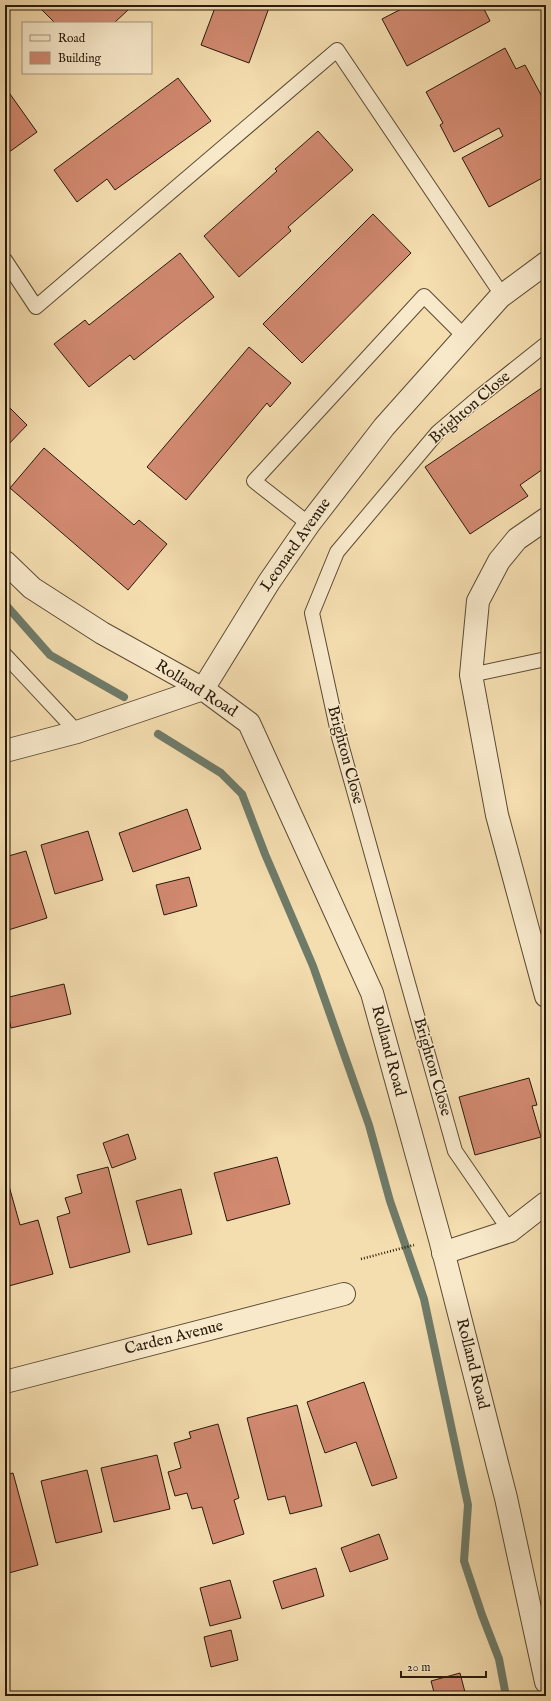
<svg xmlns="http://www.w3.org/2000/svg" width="551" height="1701" font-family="'IM FELL English',serif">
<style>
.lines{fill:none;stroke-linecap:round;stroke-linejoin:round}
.stream{stroke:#6e7b69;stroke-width:8}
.building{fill:#d18970;stroke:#281a0b}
.lane-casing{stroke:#5b4b34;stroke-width:16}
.street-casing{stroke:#5b4b34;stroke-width:24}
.path{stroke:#281a0b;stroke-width:2.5;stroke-dasharray:1 2;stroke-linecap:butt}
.lane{stroke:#f8e9cb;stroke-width:14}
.street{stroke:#f8e9cb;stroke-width:22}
.labels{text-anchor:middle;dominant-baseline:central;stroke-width:3;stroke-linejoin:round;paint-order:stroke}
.street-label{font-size:16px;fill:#281a0b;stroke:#f8e9cb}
</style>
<rect width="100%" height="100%" fill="#f4ddaf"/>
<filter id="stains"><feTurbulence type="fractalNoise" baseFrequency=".005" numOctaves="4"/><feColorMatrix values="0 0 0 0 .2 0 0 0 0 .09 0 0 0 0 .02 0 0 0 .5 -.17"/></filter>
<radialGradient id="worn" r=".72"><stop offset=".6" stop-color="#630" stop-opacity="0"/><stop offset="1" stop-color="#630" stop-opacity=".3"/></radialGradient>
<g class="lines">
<path class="stream" d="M5,604L50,655L124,697
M158,734L221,773L242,794L265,854L313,966L369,1125L390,1201L424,1299L468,1505L464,1561L482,1615L499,1659L506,1696"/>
</g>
<path class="building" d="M37,5H123L128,10L114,23H55Z
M216,5H270L249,63L201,45Z
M409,5H482L490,21L407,66L382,19Z
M505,48L516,69L525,65L546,104V137L543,139L546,145V176L489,207L462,158L503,136L499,128L454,152L440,125L443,123L426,92Z
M178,78L211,121L115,190L107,179L77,202L54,170Z
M5,87L37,132L5,155Z
M318,131L353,170L288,227L291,231L239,277L204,236L277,171L275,169Z
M373,214L411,253L302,363L263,324Z
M180,253L214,297L134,360L130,355L89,387L54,344L85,320L89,325Z
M249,347L291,383L270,407L267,403L186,500L147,467Z
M546,385V467L520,485L528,496L470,534L425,467Z
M5,403L27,425L5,448Z
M44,448L134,525L139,520L167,544L128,590L10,488Z
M187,809L201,849L133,872L119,833Z
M88,831L103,880L55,894L41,845Z
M26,851L47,918L5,931V857Z
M189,877L197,906L164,915L156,885Z
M64,984L71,1014L11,1028L5,998Z
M529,1078L537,1105L532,1106L541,1137L475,1155L459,1097Z
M128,1134L136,1159L112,1168L103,1143Z
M277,1157L290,1204L227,1221L214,1173Z
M108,1167L130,1252L70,1268L57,1217L70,1213L65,1198L82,1193L77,1175Z
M9,1186L20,1225L38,1220L53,1274L5,1287V1187Z
M181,1189L192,1234L148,1245L136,1201Z
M364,1382L397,1478L372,1486L356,1442L325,1453L307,1402Z
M297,1405L322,1506L290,1514L285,1496L268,1500L247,1418Z
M218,1424L239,1498L234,1500L244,1534L213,1544L202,1507L192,1509L187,1493L175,1496L168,1472L181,1468L174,1443L191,1438L189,1432Z
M157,1455L170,1509L114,1522L101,1468Z
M87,1470L102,1532L56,1543L41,1481Z
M13,1473L38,1565L5,1574V1475Z
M379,1534L388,1559L350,1572L341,1548Z
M316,1568L324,1596L282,1609L273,1581Z
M230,1580L241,1618L210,1626L200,1588Z
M231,1630L238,1660L211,1667L204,1637Z
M460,1673L466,1696H435L431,1681Z"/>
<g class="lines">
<defs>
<path id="lane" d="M5,260L36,307L337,50L496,286L503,295
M309,524L254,481L424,296L464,336
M5,655L77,732
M471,675L546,659
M510,1231L455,1151L339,737L312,613L337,552L438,432L478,398L546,344"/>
<path id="street" d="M546,519L517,539L499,561L478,601L471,675L497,815L546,996
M5,562L32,588L102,633L203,689L249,723L372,993L440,1239L506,1498L546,1682
M5,751L77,732L203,689L269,582L309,524L384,427L500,297L546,263
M443,1253L510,1231L546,1203
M5,1382L344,1294"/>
</defs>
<use href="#lane" class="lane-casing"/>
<use href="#street" class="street-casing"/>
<path class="path" d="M361,1259L414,1245"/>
<use href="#lane" class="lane"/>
<use href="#street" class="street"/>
</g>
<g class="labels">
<g class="street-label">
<text transform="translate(470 408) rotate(-41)">Brighton Close</text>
<text transform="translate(296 545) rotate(-55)">Leonard Avenue</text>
<text transform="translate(196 689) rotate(32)">Rolland Road</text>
<text transform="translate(345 755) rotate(75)">Brighton Close</text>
<text transform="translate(388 1051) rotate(75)">Rolland Road</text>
<text transform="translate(432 1067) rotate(74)">Brighton Close</text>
<text transform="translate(174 1338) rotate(-14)">Carden Avenue</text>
<text transform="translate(472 1364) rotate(76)">Rolland Road</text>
</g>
</g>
<rect width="551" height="1701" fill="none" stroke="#f4ddaf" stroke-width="20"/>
<rect x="6" y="6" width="539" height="1689" fill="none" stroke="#281a0b" stroke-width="2"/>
<rect x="10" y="10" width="531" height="1681" fill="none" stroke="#281a0b"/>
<rect x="22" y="22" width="130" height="52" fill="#f8e9cb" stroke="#a5967e"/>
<rect x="30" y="35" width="20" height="6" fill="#f8e9cb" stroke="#a5967e"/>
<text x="58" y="42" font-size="12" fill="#281a0b">Road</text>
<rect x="30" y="52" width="20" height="12" fill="#d18970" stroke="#a5967e"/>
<text x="58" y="62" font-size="12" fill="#281a0b">Building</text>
<path d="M401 1671v6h85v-6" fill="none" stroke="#281a0b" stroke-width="2"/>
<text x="407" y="1671" font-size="12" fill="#281a0b" stroke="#f8e9cb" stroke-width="3" paint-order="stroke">20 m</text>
<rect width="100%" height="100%" filter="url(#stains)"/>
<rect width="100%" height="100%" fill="url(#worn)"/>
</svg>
